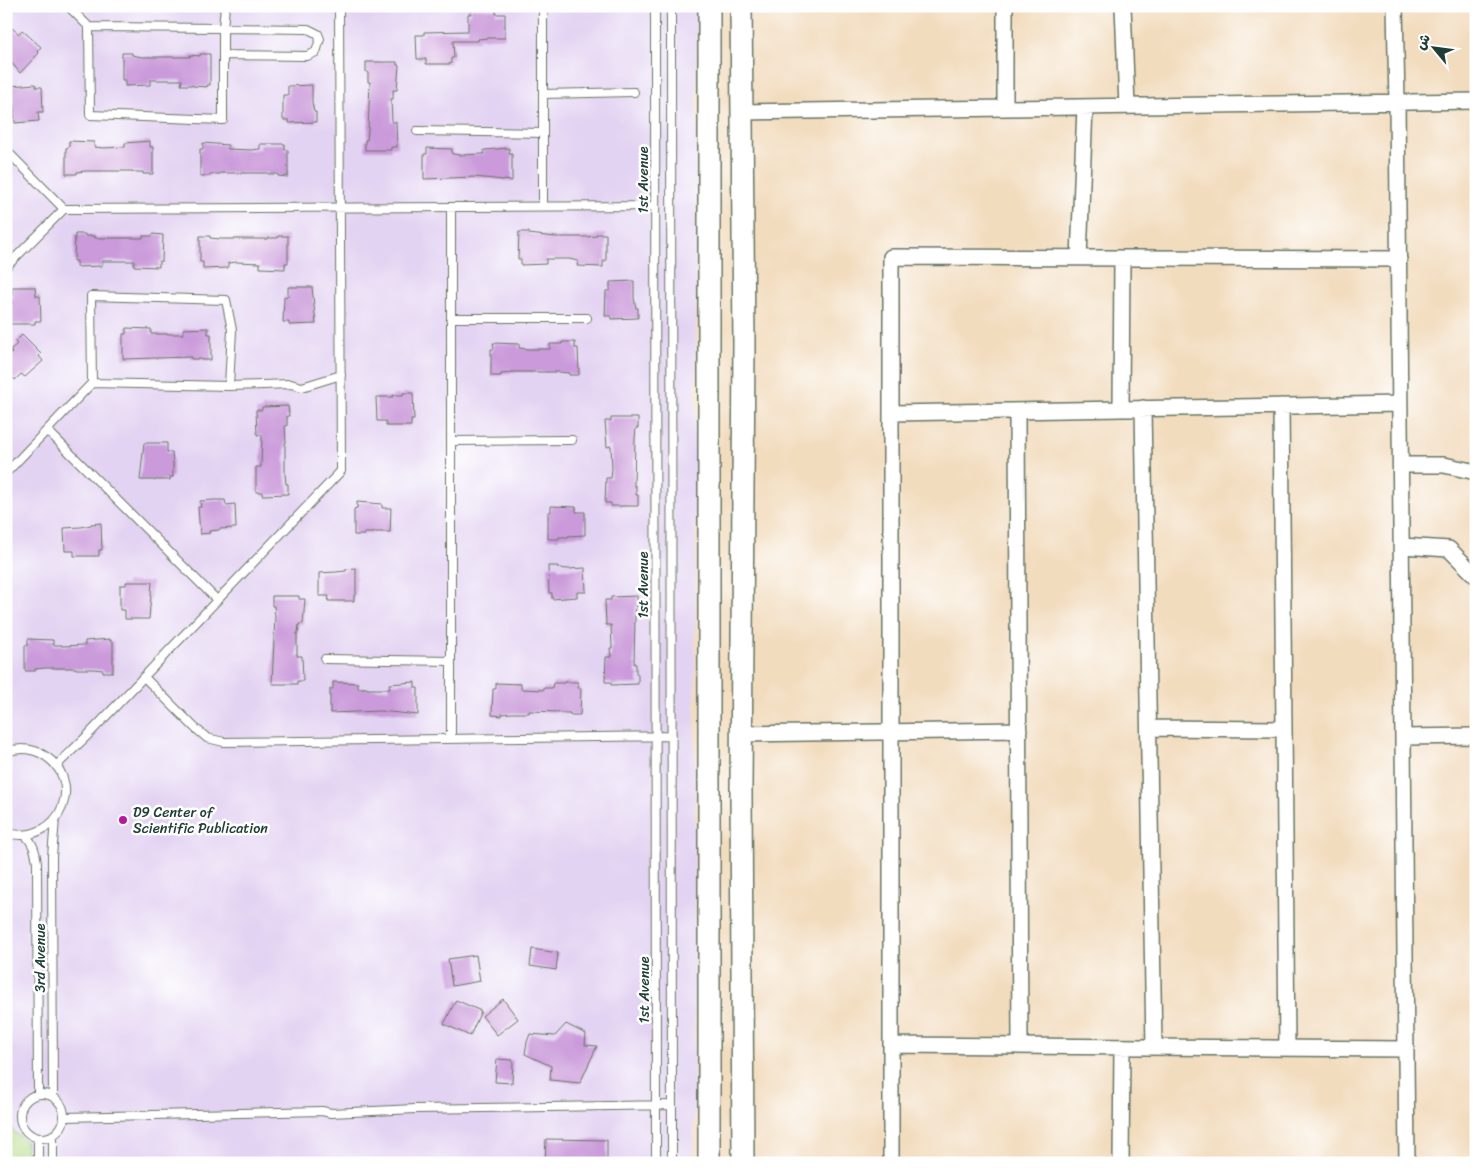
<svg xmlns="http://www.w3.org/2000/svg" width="1482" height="1169" font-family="Sriracha,'Playpen Sans Arabic',sans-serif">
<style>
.built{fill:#e3d3f2}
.green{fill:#b3da84;stroke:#698c5c}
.building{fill:#ca9ada}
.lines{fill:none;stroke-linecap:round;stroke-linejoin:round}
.service-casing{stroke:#697564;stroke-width:10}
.minor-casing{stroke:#697564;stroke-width:18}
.secondary-casing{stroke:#697564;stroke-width:24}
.service{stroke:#fff;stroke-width:8}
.minor{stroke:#fff;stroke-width:15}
.secondary{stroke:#fff;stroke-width:21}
.poi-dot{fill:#b5179e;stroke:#fff;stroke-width:2}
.labels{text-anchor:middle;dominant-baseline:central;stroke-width:5;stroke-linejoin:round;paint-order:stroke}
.street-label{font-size:14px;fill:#1f3d34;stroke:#fff}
.poi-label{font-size:14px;fill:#1f3d34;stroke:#fff;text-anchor:start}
</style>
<rect width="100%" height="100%" fill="#fff"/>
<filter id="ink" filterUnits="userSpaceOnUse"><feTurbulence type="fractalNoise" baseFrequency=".02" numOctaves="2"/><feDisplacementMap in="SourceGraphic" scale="10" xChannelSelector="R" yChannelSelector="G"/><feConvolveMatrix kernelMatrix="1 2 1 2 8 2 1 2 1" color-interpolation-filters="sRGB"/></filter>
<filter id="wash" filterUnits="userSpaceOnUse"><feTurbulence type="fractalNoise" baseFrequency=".0096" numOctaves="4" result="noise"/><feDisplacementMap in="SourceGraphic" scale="20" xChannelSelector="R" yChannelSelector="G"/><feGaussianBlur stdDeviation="1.12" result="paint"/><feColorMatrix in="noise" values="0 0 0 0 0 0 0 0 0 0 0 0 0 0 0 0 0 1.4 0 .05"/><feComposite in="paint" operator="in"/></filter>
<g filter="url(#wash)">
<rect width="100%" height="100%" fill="#f2dcbe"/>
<path class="built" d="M6,6H697L694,1163H6Z"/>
<path class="green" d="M6,1118L14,1132L26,1141V1163H6Z"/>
<g id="blocks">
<path class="building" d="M471,8L496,9V14H505V38H488L478,39V41H453L454,58H451V64H426V59H417L416,35H424V32L468,31V14H471Z
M12,28L19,34L22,30L41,47L37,51L39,53L20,73L6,56V34Z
M122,53H132V55L142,57H190V55L200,56V54H210V85H207V87L193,86V85H181L182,80H150V85L125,86V80H122Z
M366,62H397V65H399L397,90H393V99H391L392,122H396L397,147H391V150H365V140H367L368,130L370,82H368V72H366Z
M36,84V87H42L43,112H38L39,121L15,123L14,106L12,96L10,97L9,86Z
M312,85V102L314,112H316V122L289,123V120H283V95H288V86Z
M69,141L94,142V147L103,148L125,147V143L150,141V147H153V174H143V172H133V171H86L77,172V174H66V148L69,147Z
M203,143L228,145V149L251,150L260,149V144H285V150H288V177L278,176V174H268V173H220V174H210V176H200V149H203Z
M427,148L452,149V154L461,155L484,154V150L509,148V154H512V181L475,177L424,179V154H427Z
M519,232H529V234L555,237H586L596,236V234H606V261H603V267L577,266L578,261L569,259H546V264L521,265V259H518Z
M75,234H85V236H95V238H143V236H152L153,234L163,235L162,261H159V267L134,266V261H102V266L77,267V261H74Z
M200,236H210V238L220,239H268V238H278V236H288V263H285V269L260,268V263L237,262L228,263V268L203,269V262H200Z
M634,281V298L636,308H638V318L611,319V316H605L606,291H610V282Z
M12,287H35L36,296H40L41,321H35V324H8V314H10V304H12Z
M288,287H312L316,324L289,325V322H283L284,297L288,296Z
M126,328L151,329V334H183V329L208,328V334H211V360H201V359H191V357L123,359V334H126Z
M22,335L41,354L39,356L43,361L25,377L21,374L15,380L6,371V358L12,353L10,350L17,344L15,342Z
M562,342H575V348H578L579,375H569V373L559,372H511V373L501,374V376H491V349H494L493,343L519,344V348L528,349H550V344H562Z
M403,393H413L414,420H411V426H386V421H377L376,397H393V395H403Z
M288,406L289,416H287V426H285L286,443H285V474L286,484H288V494L262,495V492H256V467H261L262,435H257L256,410H262V407Z
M611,418H638V428H636L635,438L634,486H636V495H638V506H611V503H605L606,478H611L612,469L611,446L607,447L605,421H611Z
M144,443H167V452H172L173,464V477H170V480H140Z
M214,500H225L226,505L235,504L236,528L219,529V530L209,531L210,533L200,534L198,507H201L200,501Z
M357,502L382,504V508H391L390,532H374V533H364V535H354V509L357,508Z
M551,506L576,507V512H585V535L568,536V537H559V539H548V512H551Z
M101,523L102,550H99V556H74V551H65L64,528L81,527L91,525V524Z
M548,566H558V568L568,569L585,568L586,592H577V597L552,599V593H549Z
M356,568V595H354V601H328L329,596H319V573L336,572L346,571V569Z
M126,582H152L149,619H125V610H120V585H126Z
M272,596H299V599H305L303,624H299L298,633H297V656H302L303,681H297V684H272L275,616L274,606H272Z
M637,596L638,606H636L635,616L634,664H636V674H638V684L611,685V682H605L606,657H611L610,648H612L611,625H606L605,600H611V597Z
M28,639L53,640V645H62V646L85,645V641L110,639V641H113V672H103V670L93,669H76V668H45L35,669V671H25V645H28Z
M333,682L358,683V688H367V689H390L389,684L415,682V688H418V715L381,711L330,713V689H333Z
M564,682H578V688H581L580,715H570V713H560V712L529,711V713H512L502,714V716L492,715L493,689H496V683L521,684V689L543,690L544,688H552L553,683H564Z
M532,949L558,953L556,970L530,966Z
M476,955L480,981L452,986L448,959Z
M503,999L518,1019L497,1035L482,1016Z
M456,1000L481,1011L470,1036L444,1024Z
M566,1024L586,1034L585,1045L597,1046L580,1083L550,1080L551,1066L525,1054L527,1042L530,1034L555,1036Z
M497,1059L513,1060L512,1083L495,1082Z
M546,1139L607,1140V1163H545Z"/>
</g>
</g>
<g filter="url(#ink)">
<use href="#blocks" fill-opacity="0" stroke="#697564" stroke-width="1"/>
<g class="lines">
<defs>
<path id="service" d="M68,6L89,27L90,115L223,120V28L89,27
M655,6L656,1163
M671,6L672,1163
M223,55L307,56L316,52L320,39L318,34L308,29L223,28L225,6
M543,94L634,92
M417,131L543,133
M6,150L64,209L6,267
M543,206V6
M64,209L655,206
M451,318H587
M92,383L229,386L291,384L302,387L341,375
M47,430L217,600
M451,441L572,440
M6,473L92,383L91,296L226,300L232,330L229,386
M325,659L451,661
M144,677L194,727L207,738L224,742L672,736
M451,739V207
M6,752C17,748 30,748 40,753C88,777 62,847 6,833
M56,766L89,734L341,471L339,6
M25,835C34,844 35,851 37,862L38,1094
M20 1116a22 22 0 1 1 44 0a22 22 0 1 1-44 0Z
M53,1097L52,857L55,819
M64,1117L322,1111L331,1113L415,1109L672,1105
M53,1135V1163
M38,1138V1163"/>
<path id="minor" d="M1005,6V108
M1123,6L1127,106
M1395,6L1397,102L1407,1163
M742,112L1476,101
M1079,258L1085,107
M1281,406L1287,1048
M1143,408L1154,1047
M1121,409L1122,258
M1017,411L1020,1046
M891,413L1400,404
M1401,465H1444L1476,472
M1402,546L1449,549L1476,576
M1149,728L1284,729
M741,734L1019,730
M1403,737L1476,736
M891,1045L1406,1049
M891,1163V257L1399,259
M1121,1163L1122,1047"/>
<path id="secondary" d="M741,6L744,342L741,789L743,1163
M709,1163V6"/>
</defs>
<use href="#service" class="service-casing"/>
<use href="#minor" class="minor-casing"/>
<use href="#secondary" class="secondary-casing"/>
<use href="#service" class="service"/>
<use href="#minor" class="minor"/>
<use href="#secondary" class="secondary"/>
</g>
</g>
<circle class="poi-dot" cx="123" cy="820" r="5"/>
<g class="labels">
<g class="street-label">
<text transform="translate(643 180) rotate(-90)">1st Avenue</text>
<text transform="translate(643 585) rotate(-90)">1st Avenue</text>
<text transform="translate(40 958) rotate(-90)">3rd Avenue</text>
<text transform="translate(644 990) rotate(-90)">1st Avenue</text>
</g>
<g class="poi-label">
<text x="133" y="812">D9 Center of<tspan x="133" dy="16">Scientific Publication</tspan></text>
</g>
</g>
<rect width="1482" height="1169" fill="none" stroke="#fff" stroke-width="25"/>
<g transform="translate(1434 48) rotate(299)" stroke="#ffffff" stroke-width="4" paint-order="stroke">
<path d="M0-4L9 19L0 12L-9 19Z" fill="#1f3d34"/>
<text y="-8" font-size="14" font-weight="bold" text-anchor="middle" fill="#1f3d34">ش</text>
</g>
</svg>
